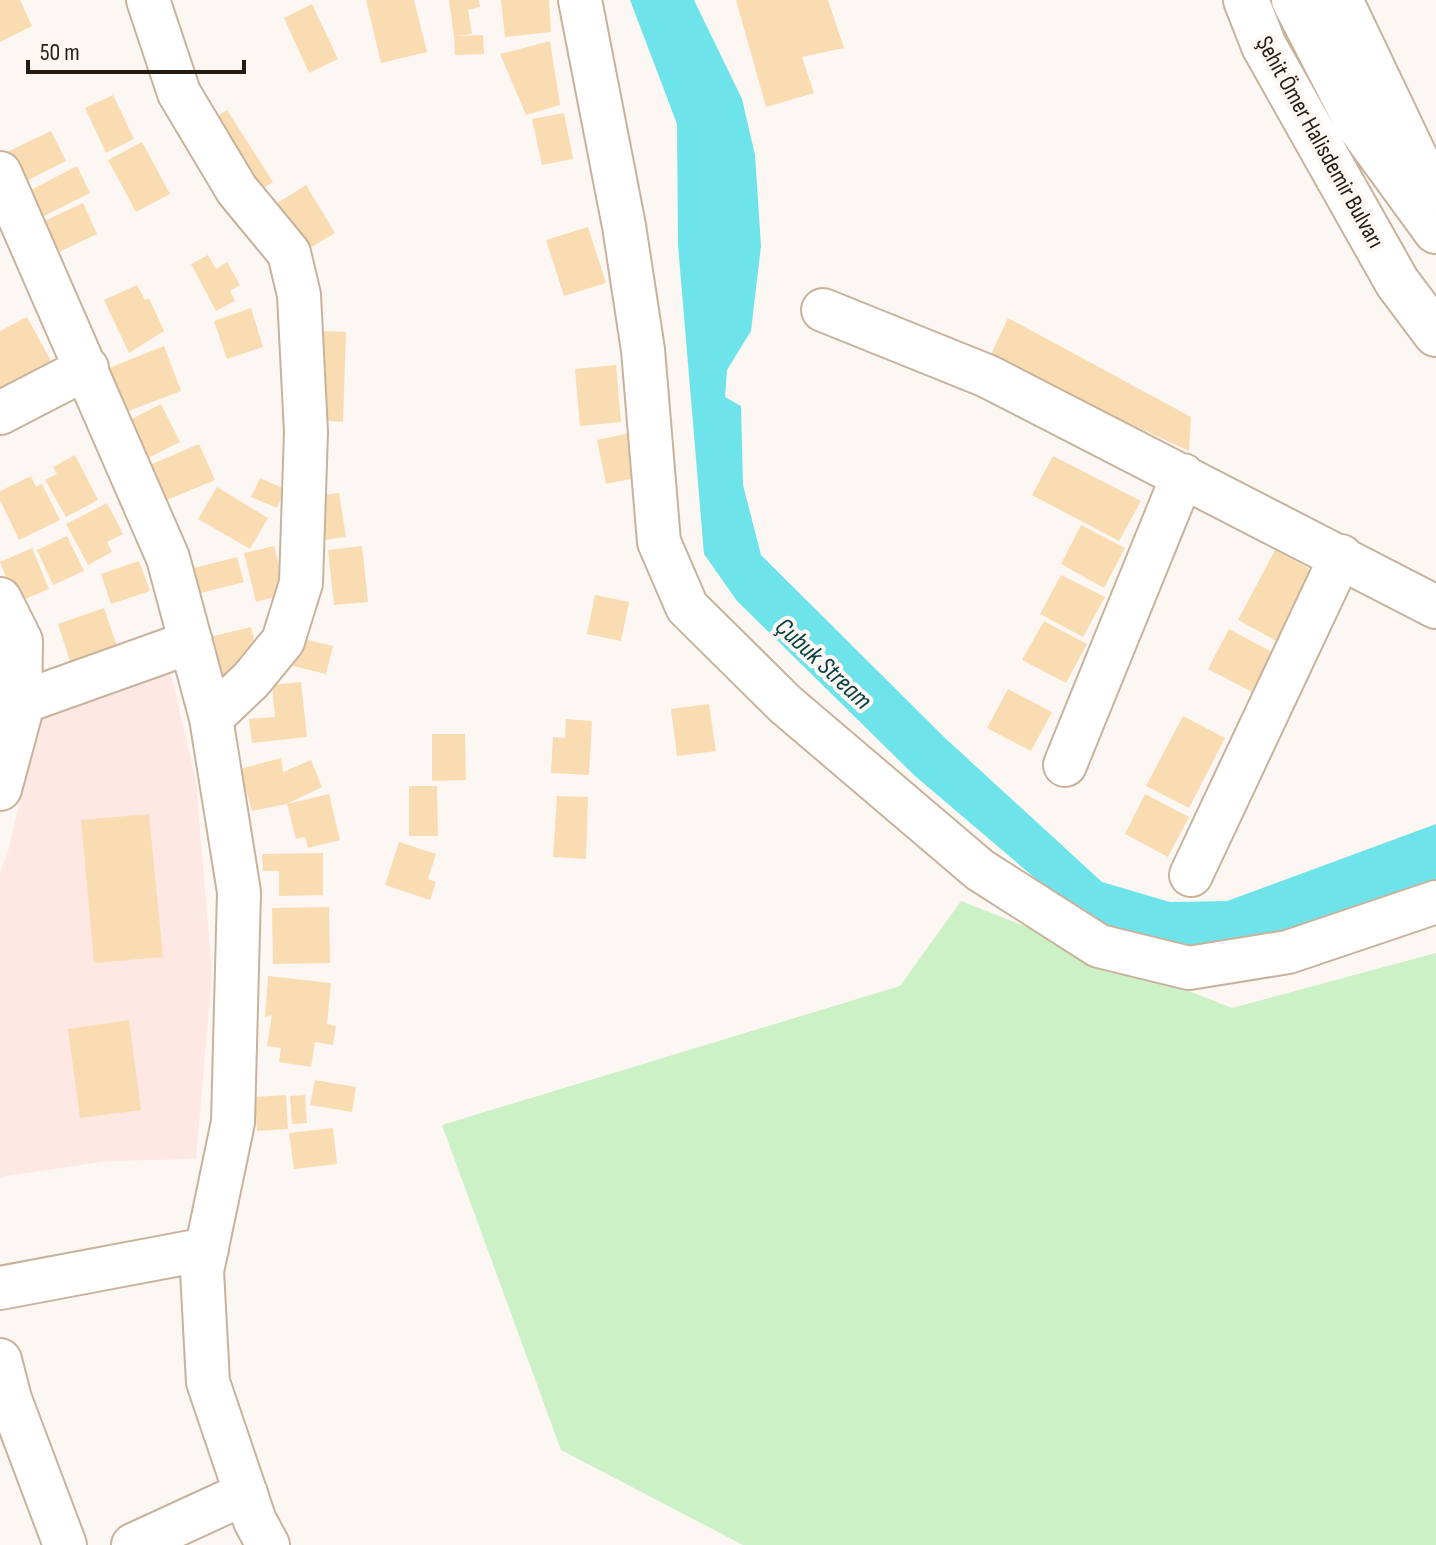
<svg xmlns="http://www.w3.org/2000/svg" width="1436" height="1545" font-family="'Sofia Sans Condensed',sans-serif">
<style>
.education{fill:#fee8e4}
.green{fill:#ccf1c6}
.water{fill:#6ee4ea}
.building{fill:#fadcb2}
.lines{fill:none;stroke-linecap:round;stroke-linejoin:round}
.minor-casing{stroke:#c9b29b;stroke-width:46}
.highway-casing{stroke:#c9b29b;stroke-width:48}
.minor{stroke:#fff;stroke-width:42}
.highway{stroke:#fff;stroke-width:44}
.labels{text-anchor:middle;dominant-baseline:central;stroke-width:8;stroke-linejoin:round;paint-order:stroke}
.street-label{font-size:24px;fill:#241c13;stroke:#fcf7f2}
.water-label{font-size:26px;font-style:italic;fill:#064043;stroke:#fcf7f2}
</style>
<rect width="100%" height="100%" fill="#fcf7f2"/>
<path class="education" d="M169,665L196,782L212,974L196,1159L108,1161L0,1177V873L8,852L40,714Z"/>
<path class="green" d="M961,901L1232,1008L1436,953V1545H743L561,1450L442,1125L900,986Z"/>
<path class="water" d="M630,0H694L742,99L755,155L761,246L751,331L727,370L725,397L741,406L743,485L761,555L944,737L1102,882L1170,902L1227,901L1436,824V881L1280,936L1206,946L1149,942L1089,924L915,776L737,601L704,554L678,245L677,124Z"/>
<path class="building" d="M0,0H20L32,26L0,42Z
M366,0H414L427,52L381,63Z
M449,0H479L480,7L468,10L472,34L454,36Z
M501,0H549L551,32L505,37Z
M736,0H828L844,48L802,57L814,93L766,107Z
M312,4L338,59L309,73L284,18Z
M483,35L484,54L455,55L454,36Z
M550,41L560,105L526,115L500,54Z
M113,95L134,139L106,153L85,108Z
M227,110L273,182L253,195L207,123Z
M564,113L573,159L542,165L532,119Z
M51,131L66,161L22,183L7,152Z
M142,142L170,194L136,212L108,160Z
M77,166L90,193L42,217L29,191Z
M306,185L335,233L303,252L274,205Z
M83,203L97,234L59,252L44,221Z
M588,227L606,283L564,296L546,240Z
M208,255L216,269L227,262L240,285L230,291L235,301L216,311L191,264Z
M137,285L145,300L149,298L164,331L129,353L104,300Z
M251,308L263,347L227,359L214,321Z
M27,317L51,361L0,388V331Z
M1008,318L1191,417L1189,451L989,359Z
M322,331L346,332L343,422L318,420Z
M164,346L181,391L121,414L104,370Z
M616,365L621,422L580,426L575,369Z
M161,404L180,442L142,461L124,423Z
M630,433L639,477L606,484L597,440Z
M199,444L215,480L162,502L147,466Z
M75,455L98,500L66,517L45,480L57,474L53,467Z
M1053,456L1141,501L1119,541L1032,495Z
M31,476L36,487L42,484L60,520L19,540L0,500V491Z
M260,478L285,489L277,508L251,497Z
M217,487L268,518L250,549L198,519Z
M339,493L346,537L317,541L311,497Z
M107,503L123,534L107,542L112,552L88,565L66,524Z
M1081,525L1125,548L1104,588L1061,564Z
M67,536L84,571L53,585L37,550Z
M274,546L286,594L256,602L244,553Z
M362,546L368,602L334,605L328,550Z
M32,548L49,589L16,603L0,562Z
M1275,550L1317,573L1280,643L1238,620Z
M237,557L244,582L201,593L194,568Z
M139,561L150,591L111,604L101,574Z
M1061,575L1105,597L1083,637L1040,614Z
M595,595L629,602L621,641L587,634Z
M104,608L119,652L72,667L58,624Z
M1044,621L1087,644L1066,683L1022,660Z
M251,627L260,665L254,672L216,680L206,638Z
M1229,629L1272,652L1252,692L1208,669Z
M296,637L333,646L326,674L289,665Z
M301,682L307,737L252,743L249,719L275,717L272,685Z
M1008,689L1052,712L1031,751L987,728Z
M709,704L716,751L677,756L671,709Z
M1183,716L1225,738L1189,808L1146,786Z
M566,719L592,721L589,775L551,773L553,737L565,738Z
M432,734H465L466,780L432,781Z
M281,758L283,772L311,760L322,787L287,804L329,794L340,840L308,848L305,837L296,839L287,804L252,811L240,769Z
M409,786H437L438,836H409Z
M1145,794L1189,817L1168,857L1125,834Z
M557,796L588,797L586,859L553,857Z
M149,814L163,957L94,963L81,820Z
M399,842L436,854L428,879L436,882L430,900L385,885Z
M323,853V895L279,896V871H263L262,854Z
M329,907L330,963L273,964L272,908Z
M268,976L331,983L327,1024L336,1026L333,1045L315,1042L311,1067L279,1062L281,1048L267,1046L272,1015L265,1017Z
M129,1020L141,1110L80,1118L68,1029Z
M315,1080L356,1087L352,1112L310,1105Z
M286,1095L288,1129L257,1131L255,1097Z
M305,1095L307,1123L292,1124L290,1096Z
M333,1128L337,1164L294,1169L289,1133Z"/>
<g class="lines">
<defs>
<path id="minor" d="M580,0L624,226L643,350L659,542L687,607L785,704L980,870L1099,946L1189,968L1288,952L1436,902
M0,173L168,558L211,718L251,680L283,641L301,583L306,432L299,295L289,253L237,190L179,93L148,0
M823,310L987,376L1436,607
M0,413L87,368
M0,599L21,641L20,715L0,789
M20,703L191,642
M211,718L239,892L233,1122L202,1271L208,1382L255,1521L268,1545
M1065,765L1183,475
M1191,875L1341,556
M0,1288L207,1249
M0,1360L10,1399L65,1545
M133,1545L246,1493"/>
<path id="highway" d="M1246,0L1264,46L1397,282L1436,334
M1294,0L1358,124L1436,231
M1340,0L1431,191"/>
</defs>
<use href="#minor" class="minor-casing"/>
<use href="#highway" class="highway-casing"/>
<use href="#minor" class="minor"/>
<use href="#highway" class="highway"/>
</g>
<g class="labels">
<g class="street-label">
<text transform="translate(1320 142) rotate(61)">Şehit Ömer Halisdemir Bulvarı</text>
</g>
<g class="water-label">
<text transform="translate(823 664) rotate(43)">Çubuk Stream</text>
</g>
</g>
<path d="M28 60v12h216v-12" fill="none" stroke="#241c13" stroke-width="4"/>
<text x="40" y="60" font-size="24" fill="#241c13" stroke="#fcf7f2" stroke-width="6" paint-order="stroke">50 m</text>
</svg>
